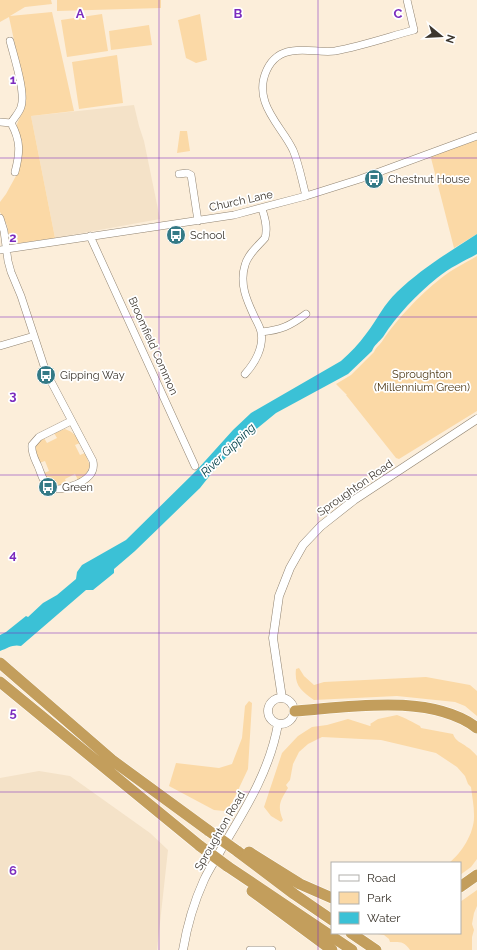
<svg xmlns="http://www.w3.org/2000/svg" width="477" height="950" font-family="Raleway,sans-serif">
<style>
.built{fill:#f4e2c8}
.green{fill:#fbd9a6}
.water{fill:#3bc1d6}
.lines{fill:none;stroke-linecap:round;stroke-linejoin:round}
.minor-casing{stroke:#918472;stroke-width:8}
.tertiary-casing{stroke:#918472;stroke-width:9}
.trunk-casing{stroke:#fff;stroke-width:12}
.minor{stroke:#fff;stroke-width:7}
.tertiary{stroke:#fff;stroke-width:8}
.trunk{stroke:#c39e5c;stroke-width:11}
.trunk-bridge-casing{stroke:#fff;stroke-width:12;stroke-linecap:butt}
.trunk-bridge{stroke:#c39e5c;stroke-width:11}
.grid{fill:none;stroke:#7b2cbf;stroke-width:1;stroke-opacity:0.55}
.labels{text-anchor:middle;dominant-baseline:central;stroke-width:3.5;stroke-linejoin:round;paint-order:stroke}
.poi-label{font-size:11px;fill:#3c362e;stroke:#fff;text-anchor:start}
.street-label{font-size:11px;fill:#3c362e;stroke:#fff}
.park-label{font-size:11px;fill:#4e3916;stroke:#fff}
.water-label{font-size:12px;font-style:italic;fill:#034149;stroke:#fff}
.grid-label{font-size:13px;text-anchor:middle;font-weight:bold;fill:#7b2cbf;stroke:#fff;stroke-width:3.5;stroke-linejoin:round;paint-order:stroke}
</style>
<rect width="100%" height="100%" fill="#fceeda"/>
<path class="built" d="M134,105L139,126L144,141L160,219L55,238L31,116Z
M39,771L70,776L150,833L168,850L157,950H0V778Z"/>
<path class="green" d="M0,0H51L52,4L25,7L10,16L52,12L74,111L31,116L55,238L13,244L10,243L7,225L0,212V202L6,194L17,174V124L25,106L26,96L9,17L0,22Z
M57,0H161V8L57,11Z
M102,14L108,51L67,57L61,20Z
M200,14L207,60L196,63L186,58L178,20Z
M149,25L152,45L111,50L109,31Z
M117,55L123,103L79,109L72,62Z
M180,131H187L190,151L177,153Z
M477,140V234L454,248L431,158L432,156Z
M477,256V411L399,459L396,458L346,395H347L336,384L351,375L374,352C376,347 380,345 383,340C396,320 421,294 440,279C451,270 465,263 477,256Z
M65,429C73,432 76,435 80,443L75,445L80,455L85,453L90,466L85,476L78,480L75,474L65,479L67,484L55,486L50,483L44,473L49,471L45,461L39,463L35,447L38,441L44,438L47,443L57,438L54,433Z
M299,668L304,676L314,685L324,682L426,677L470,685L477,691V716L465,706L455,702L397,696L314,700C302,691 294,686 296,669Z
M249,701L252,703L248,769L231,805L224,811L214,810L169,786L176,763L219,768L232,764L242,738L245,706Z
M397,715C406,718 412,722 420,726L421,728L453,734C456,742 461,742 467,747C471,749 474,753 477,756V859L471,867L460,875V863H449C462,853 475,832 474,815C474,805 472,796 471,787L468,784L465,776L457,767L436,753L381,740L322,737L308,744L299,752L293,764L290,780L286,785L288,788C280,801 277,806 283,820L281,822L271,816L264,807L282,753L298,736L312,727L327,725L348,719L370,726L371,725L370,724L378,719Z
M477,890V906L474,913L472,924L474,930L472,937V950H410C404,941 400,942 390,942L389,939L384,935L371,933H460V902Z"/>
<path class="water" d="M477,234V254C464,261 449,268 437,278C417,294 397,315 383,337C379,342 374,345 372,351L348,374L276,413L243,440L215,469L200,488L135,551L114,569V573L93,590H86L21,646C13,644 8,648 0,651V635L6,632L26,616L28,617L43,603L57,595L76,579L77,572L82,565L126,540L196,471L233,430L251,413L341,361C350,353 359,344 366,334C377,320 384,304 397,292C421,269 449,252 477,234Z"/>
<g class="lines">
<defs>
<path id="minor" d="M10,41C14,57 26,93 21,107C19,113 14,118 11,123
M0,122L11,123C21,141 20,153 15,172
M179,174L187,173L191,175L198,221
M306,196C302,181 299,164 293,150C285,133 271,120 265,102C258,81 268,54 292,51C306,48 321,53 335,51C362,46 388,37 414,30L407,0
M0,218L4,231L8,261L11,272L21,296L46,372L93,461C94,466 93,472 89,476C83,483 59,493 50,487C43,483 41,473 38,466C35,459 31,453 32,445L39,437L71,421
M90,236L195,466
M0,250L234,215L306,196L360,179L477,136
M261,332C281,330 290,326 306,314
M0,346L34,336
M245,374C255,363 264,347 261,332C260,327 257,322 255,318C247,301 239,284 245,265C248,254 258,246 265,238C268,228 265,218 262,209
M250,950H272"/>
<path id="tertiary" d="M268 711a13 13 0 1 1 26 0a13 13 0 1 1-26 0Z
M282,698L273,638L279,596L290,568L303,545L321,526L354,500L477,419
M183,950C187,926 194,902 204,880C209,869 216,859 222,848C246,808 270,770 278,724"/>
<path id="trunk" d="M0,663L112,760L209,831
M0,682L200,846
M295,711C349,707 431,693 477,728
M237,851L294,894L332,920
M249,852L300,884L332,898
M227,866L352,950
M460,887L477,875
M252,891L332,950
M351,933L376,950"/>
</defs>
<use href="#minor" class="minor-casing"/>
<use href="#tertiary" class="tertiary-casing"/>
<use href="#trunk" class="trunk-casing"/>
<use href="#minor" class="minor"/>
<use href="#tertiary" class="tertiary"/>
<use href="#trunk" class="trunk"/>
<defs>
<path id="trunk-bridge" d="M209,831L237,851
M200,846L227,866"/>
</defs>
<use href="#trunk-bridge" class="trunk-bridge-casing"/>
<use href="#trunk-bridge" class="trunk-bridge"/>
</g>
<path class="grid" d="M159,0V950M318,0V950M0,158H477M0,317H477M0,475H477M0,633H477M0,792H477"/>
<defs>
<symbol id="bus-disc" viewBox="-11 -11 22 22"><circle r="9.5" fill="#347a86" stroke="#fff"/><path d="M-5-6H5V4H4V6H2V4H-2V6H-4V4H-5ZM-3.5-4V0h7V-4ZM-3.5 1.2v1.5H-2V1.2ZM2 1.2v1.5H3.5V1.2Z" fill="#fff"/></symbol>
</defs>
<g fill-rule="evenodd">
<use href="#bus-disc" x="363" y="168" width="22" height="22"/>
<use href="#bus-disc" x="165" y="224" width="22" height="22"/>
<use href="#bus-disc" x="35" y="364" width="22" height="22"/>
<use href="#bus-disc" x="37" y="476" width="22" height="22"/>
</g>
<g class="labels">
<g class="poi-label">
<text x="388" y="179">Chestnut House</text>
<text x="190" y="235">School</text>
<text x="60" y="375">Gipping Way</text>
<text x="62" y="487">Green</text>
</g>
<g class="street-label">
<text transform="translate(241 201) rotate(-12)">Church Lane</text>
<text transform="translate(153 346) rotate(66)">Broomfield Common</text>
<text transform="translate(355 488) rotate(-35)">Sproughton Road</text>
<text transform="translate(220 831) rotate(-60)">Sproughton Road</text>
</g>
<g class="park-label">
<text x="422" y="374">Sproughton<tspan x="422" dy="13">(Millennium Green)</tspan></text>
</g>
<g class="water-label">
<text transform="translate(228 450) rotate(-44)">River Gipping</text>
</g>
</g>
<g class="grid-label">
<text x="80" y="18">A</text>
<text x="238" y="18">B</text>
<text x="398" y="18">C</text>
<text x="13" y="84">1</text>
<text x="13" y="242">2</text>
<text x="13" y="400">3</text>
<text x="13" y="559">4</text>
<text x="13" y="717">5</text>
<text x="13" y="875">6</text>
</g>
<rect x="331" y="862" width="130" height="72" fill="#ffffff" stroke="#b1afab"/>
<rect x="339" y="875" width="20" height="6" fill="#ffffff" stroke="#b1afab"/>
<text x="367" y="882" font-size="12" fill="#3c362e">Road</text>
<rect x="339" y="892" width="20" height="12" fill="#fbd9a6" stroke="#b1afab"/>
<text x="367" y="902" font-size="12" fill="#3c362e">Park</text>
<rect x="339" y="912" width="20" height="12" fill="#3bc1d6" stroke="#b1afab"/>
<text x="367" y="922" font-size="12" fill="#3c362e">Water</text>
<g transform="translate(441 36) rotate(108)" stroke="#ffffff" stroke-width="3" paint-order="stroke">
<path d="M0-3L7 15L0 10L-7 15Z" fill="#3c362e"/>
<text y="-6" font-size="11" font-weight="bold" text-anchor="middle" fill="#3c362e">N</text>
</g>
</svg>
